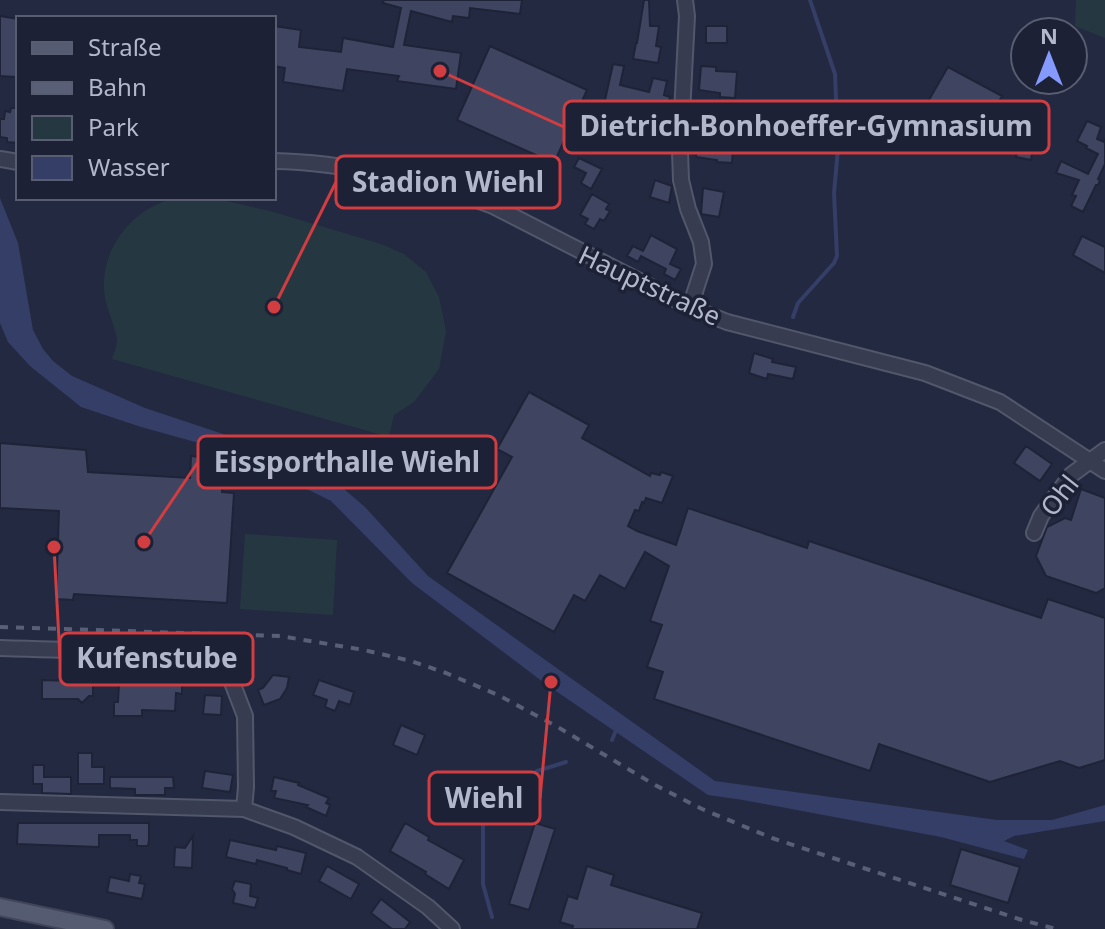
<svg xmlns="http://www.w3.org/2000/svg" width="1105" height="929" font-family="'Noto Sans',sans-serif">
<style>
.green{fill:#253841}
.water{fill:#343e66}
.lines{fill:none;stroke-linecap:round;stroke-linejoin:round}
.stream{stroke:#343e66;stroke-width:4}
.building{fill:#3f4561;stroke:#1e2337;stroke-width:2}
.minor-casing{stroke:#52576b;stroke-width:18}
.major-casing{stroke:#404559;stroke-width:20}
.minor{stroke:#373c50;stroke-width:14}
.major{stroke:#555b70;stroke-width:16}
.rail{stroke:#595f77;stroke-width:4;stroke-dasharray:8 8;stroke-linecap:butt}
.labels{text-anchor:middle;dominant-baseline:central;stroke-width:7;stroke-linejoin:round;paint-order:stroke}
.street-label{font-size:26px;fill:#b3b7cb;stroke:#1c2135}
.leader{fill:none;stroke:#d13d40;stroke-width:3}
.callout-dot{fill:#d13d40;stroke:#1c2135;stroke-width:3}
.callout{fill:#1c2135;stroke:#d13d40;stroke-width:3}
.callout-label{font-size:28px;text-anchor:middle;font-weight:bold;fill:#b3b7cb}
</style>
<rect width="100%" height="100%" fill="#232940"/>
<path class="green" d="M1076,0H1105V38L1075,26Z
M188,198H212L270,211L381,244L404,254L426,272L439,297L446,331L439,369L414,402L394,415L389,437L112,359C114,353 117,346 117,340C117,331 107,310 105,298C98,257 125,216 163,202C170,199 180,199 188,198Z
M245,534L337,540L333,615L240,609Z"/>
<path class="water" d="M0,198L18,243L33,330L43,349L53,361L72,376L145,408L235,438L337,483L365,507L428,576L715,781L997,820H1052L1105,805V821L1014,836L1004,841L1028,850L1024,859L941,837L743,800L708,795L547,685L412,583L331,501L235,453L141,427L81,407L30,366L8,342L0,323Z"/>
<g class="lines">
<path class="stream" d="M793,317L798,303L834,263L837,256L834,193L838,149L835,74L810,0
M612,740L617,728
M492,917L483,884V822L495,800L513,789L537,771L566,762"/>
</g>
<path class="building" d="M384,0H522L520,14L470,8L469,18L453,16L452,22L411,11L404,45L461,53L456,89L397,81L399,76L347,69L343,91L283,82L285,68L274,66V26L301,30L299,47L341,52L343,38L393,47L401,8L383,3Z
M644,0H649L650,26H659L656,46L661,47L658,63L633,59L636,43H637Z
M0,16L18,19L16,77L0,76Z
M706,26H727V43H706Z
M490,46L587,90L554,163L457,120Z
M613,64L624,66L620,85L649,92L653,78L667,81L664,95L670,97L660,140L639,135L646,109L618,102L614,121L601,118Z
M701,66L716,67V71L737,72L735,98L720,97V93L699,90Z
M948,67L1002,96L980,135L926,105Z
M11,108H18V143L7,142V138L0,137V119H4L5,111L10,112Z
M1087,121L1101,127L1097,139L1104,142L1105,139V164L1098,179L1100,180L1098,185H1096L1083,212L1071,206L1076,196L1072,195L1079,180L1056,173L1061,161L1088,174L1098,154L1086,148L1087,146L1077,141Z
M1021,132L1035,135L1031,160L1016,157Z
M697,133L734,135L732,163L717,162V160L696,157Z
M579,158L602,169L591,189L581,183L586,173L574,167Z
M655,180L672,186L669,203L650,197Z
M703,188L724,192L719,217L701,214Z
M592,194L609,204L606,209L610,211L604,221L600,219L594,229L585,224L588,219L580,215Z
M651,235L677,249L670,264L681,269L675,280L664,274L666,269L641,256L638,262L627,256L633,246L643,251Z
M1082,236L1105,247V273L1073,255Z
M754,353L773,359L772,362L796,367L793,379L768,374L767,379L749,373Z
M529,392L589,425L582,438L650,476L651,473L660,475L661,472L673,476L662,503L646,498L644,503L642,502L639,511L635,510L628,526L637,531L676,545L688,508L807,548L809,541L1041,618L1048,599L1105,618V760L1079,768L1060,761L990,782L879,744L870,771L654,699L663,672L647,667L662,625L650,621L669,566L645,552L625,589L600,575L585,601L574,595L554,632L447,573L512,457L497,449Z
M0,443L86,450L88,472L190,478L191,456L224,460L222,492L234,493L227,603L74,594L73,600L56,599L59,511L0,508Z
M1026,446L1052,464L1040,481L1014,463Z
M1081,489L1105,498V588L1096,593L1046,576L1036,556L1047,527L1065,518L1071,520Z
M153,658L165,659V683H182V694L176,693L175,711L142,710V716H114V702H118L119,684H132V681L153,682Z
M72,660H76L80,663H93V696H89L82,703L78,699H42V680L72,681Z
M273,675L289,677L287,688L280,699L264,705L258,690L263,688Z
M319,680L354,692L350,705L339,701L335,711L325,707L327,700L313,695Z
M205,695L222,696L221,715L203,714Z
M401,725L425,735L417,755L393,745Z
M78,753H92V767H104V784H78Z
M33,765H44V777H71V794L42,793V784H33Z
M205,771L233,775L230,792L202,788Z
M110,777H173L174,788H165V795H135V789L110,788Z
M274,777L299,783L298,785L329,798L326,803L330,805L326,816L306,807L308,805L274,798L276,791H271Z
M18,823H149V840L148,846H137V840H130V835H99V847L17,844Z
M405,823L429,837L428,840L464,860L449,889L425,874L426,872L390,851Z
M535,823L555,829L529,910L509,904Z
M193,836L192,868L174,867L175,847L185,848Z
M230,840L276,850L277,846L306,853L301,874L287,870V868L257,860L256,864L226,857Z
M961,849L1020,867L1008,903L950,885Z
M327,866L359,884L351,899L319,881Z
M587,866L614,875L611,885L702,913L697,929H572L573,926L560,922L568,896L577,899Z
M130,874L141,876L139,883L145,884L142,899L107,892L110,877L129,881Z
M235,881L251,884L250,896L258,898L255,908L233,903L235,894L232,889Z
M381,899L410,922L405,929H392L371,913Z"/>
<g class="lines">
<defs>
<path id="minor" d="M685,0L687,16L680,152L681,180L688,209L701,242L704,264L690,307
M0,159L18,162
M274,161C341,162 430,181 493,206L690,307L727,322L925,373L1000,402L1105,471
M1034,533L1041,516L1071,475L1105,450
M0,648C29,649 58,650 87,650C135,649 177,644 223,659L245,716L246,787L244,809
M0,802L244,809L294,827L357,857L428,907L452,929"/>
<path id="major" d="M0,907L105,929"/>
</defs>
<use href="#minor" class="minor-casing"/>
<use href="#major" class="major-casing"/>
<use href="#minor" class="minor"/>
<use href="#major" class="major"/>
<path class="rail" d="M0,627L280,636L364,650L411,661L446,673L498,695L556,726L655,785L702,809L772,838L1022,920L1056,929"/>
</g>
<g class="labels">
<g class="street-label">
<text transform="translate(650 285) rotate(25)">Hauptstraße</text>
<text transform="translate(1059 495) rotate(-52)">Ohl</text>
</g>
</g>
<path class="leader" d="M440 71L564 127M274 307L336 182M144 542L198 462M54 547L60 659M551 682L540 798"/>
<g class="callout-dot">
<circle cx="440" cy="71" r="8"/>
<circle cx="274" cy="307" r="8"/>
<circle cx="144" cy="542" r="8"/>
<circle cx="54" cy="547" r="8"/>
<circle cx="551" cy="682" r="8"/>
</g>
<g class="callout">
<rect x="564" y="101" width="485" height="52" rx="8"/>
<rect x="336" y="156" width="224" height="52" rx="8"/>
<rect x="198" y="436" width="298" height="52" rx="8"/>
<rect x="60" y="633" width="193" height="52" rx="8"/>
<rect x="429" y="772" width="111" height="52" rx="8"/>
</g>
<g class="callout-label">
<text x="806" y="136">Dietrich-Bonhoeffer-Gymnasium</text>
<text x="448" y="192">Stadion Wiehl</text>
<text x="347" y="472">Eissporthalle Wiehl</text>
<text x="157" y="668">Kufenstube</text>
<text x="484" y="808">Wiehl</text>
</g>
<rect x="16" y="16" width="260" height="184" fill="#1c2135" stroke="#585d71" stroke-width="2"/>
<rect x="32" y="42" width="40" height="12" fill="#555b70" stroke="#585d71" stroke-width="2"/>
<text x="88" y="56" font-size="24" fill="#b3b7cb">Straße</text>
<rect x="32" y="82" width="40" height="12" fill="#595f77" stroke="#585d71" stroke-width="2"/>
<text x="88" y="96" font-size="24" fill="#b3b7cb">Bahn</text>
<rect x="32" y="116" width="40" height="24" fill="#253841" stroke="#585d71" stroke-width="2"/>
<text x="88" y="136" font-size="24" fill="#b3b7cb">Park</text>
<rect x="32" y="156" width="40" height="24" fill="#343e66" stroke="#585d71" stroke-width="2"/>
<text x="88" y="176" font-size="24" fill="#b3b7cb">Wasser</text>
<g transform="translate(1049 56)"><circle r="38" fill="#1c2135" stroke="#585d71" stroke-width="2"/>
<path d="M0-6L14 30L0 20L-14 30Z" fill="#8599ff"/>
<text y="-12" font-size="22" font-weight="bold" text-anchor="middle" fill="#b3b7cb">N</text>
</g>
</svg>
